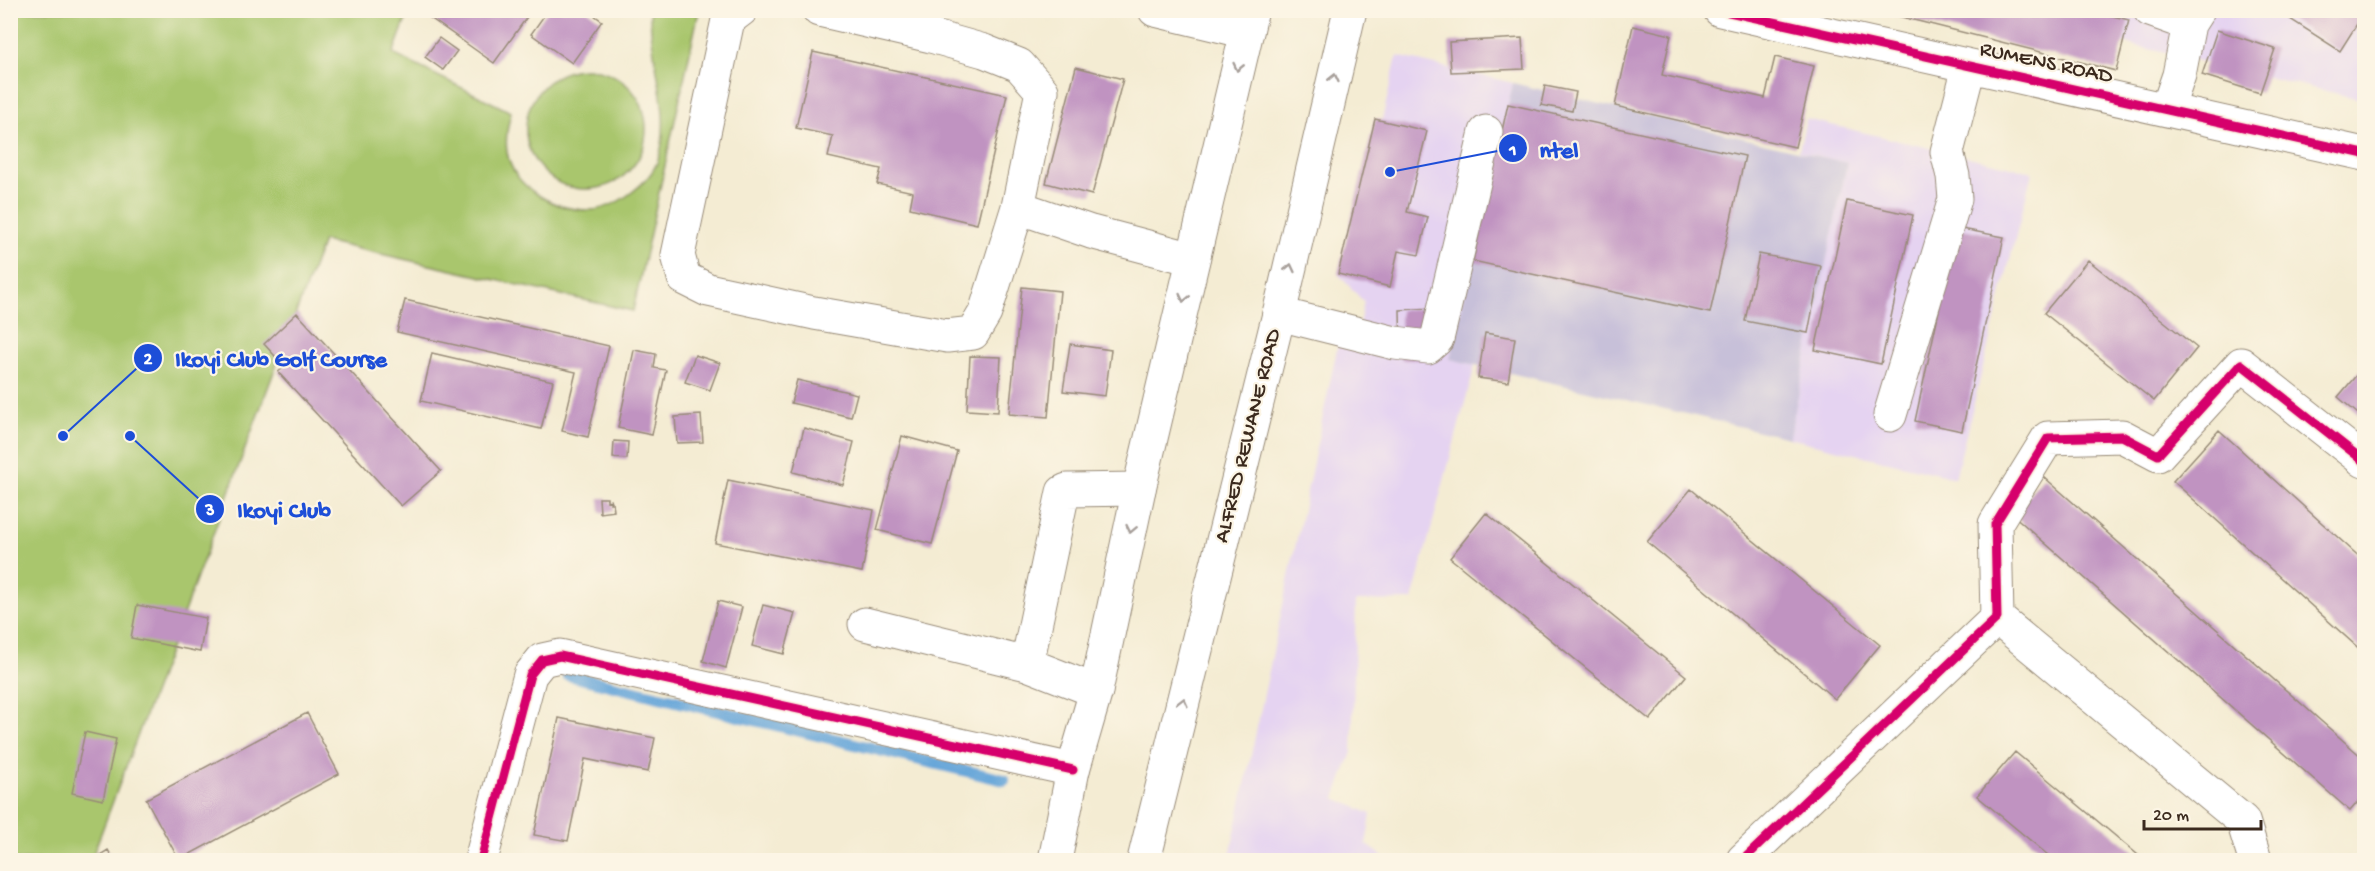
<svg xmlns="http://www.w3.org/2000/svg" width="2375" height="871" font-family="'Gochi Hand',sans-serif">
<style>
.built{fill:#e5d3f1}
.industrial{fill:#c7c0d9}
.green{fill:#a9c66d;stroke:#727846;stroke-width:1.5}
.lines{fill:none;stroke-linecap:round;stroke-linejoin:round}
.stream{stroke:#66a6d9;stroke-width:12}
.building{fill:#c093c1}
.minor-casing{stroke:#988b78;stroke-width:35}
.major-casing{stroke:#988b78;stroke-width:35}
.minor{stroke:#fff;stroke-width:33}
.major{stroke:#fff;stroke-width:33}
.cycleway-casing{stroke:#fcf5e5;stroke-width:13}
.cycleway{stroke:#d6006c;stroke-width:9}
.oneway{stroke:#a79f9a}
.labels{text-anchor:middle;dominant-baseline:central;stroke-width:4.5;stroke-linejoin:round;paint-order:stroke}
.street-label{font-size:22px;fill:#3b2a1e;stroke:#fcf5e5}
.leader{fill:none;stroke:#1d4ed8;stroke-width:2}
.callout-dot{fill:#1d4ed8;stroke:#fcf5e5;stroke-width:2}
.mark-label{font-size:18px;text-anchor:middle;font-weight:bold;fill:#fff}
.callout-label{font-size:24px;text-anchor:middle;font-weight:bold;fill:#1d4ed8;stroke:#fcf5e5;stroke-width:4.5;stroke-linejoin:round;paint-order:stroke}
</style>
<rect width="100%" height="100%" fill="#fcf5e5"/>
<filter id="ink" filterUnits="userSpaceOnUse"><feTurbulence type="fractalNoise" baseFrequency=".0167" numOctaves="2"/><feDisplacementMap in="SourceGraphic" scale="12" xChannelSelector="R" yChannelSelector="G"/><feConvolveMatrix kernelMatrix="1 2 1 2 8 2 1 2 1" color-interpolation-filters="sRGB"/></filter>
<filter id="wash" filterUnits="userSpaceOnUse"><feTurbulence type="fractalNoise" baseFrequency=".008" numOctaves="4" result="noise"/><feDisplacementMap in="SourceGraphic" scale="24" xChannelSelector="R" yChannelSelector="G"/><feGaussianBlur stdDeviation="1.35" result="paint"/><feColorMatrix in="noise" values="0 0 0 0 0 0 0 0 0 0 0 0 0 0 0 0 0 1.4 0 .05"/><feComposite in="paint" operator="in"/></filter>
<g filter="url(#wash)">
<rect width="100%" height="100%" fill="#f4ecd3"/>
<path class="built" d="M1988,11H2364V100Z
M1397,56L1513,83L1450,359L1475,365L1412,600L1356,601L1352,752L1335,798L1371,814L1366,844L1388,860H1229L1340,335L1356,338L1364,302L1338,274L1375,119L1382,120Z
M1806,119L2032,172L1955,478L1789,438L1847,163L1799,151Z"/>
<path class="industrial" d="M1513,83L1847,163L1789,438L1450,359Z"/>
<path class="green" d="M10,11H409L393,54L511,112C508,125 505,138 507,152C513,189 557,211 591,210C615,209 650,183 658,160C674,113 649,59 650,11H699L633,311L323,241L91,860H11Z
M526 129a60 60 0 1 1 120 0a60 60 0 1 1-120 0Z"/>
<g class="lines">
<path class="stream" d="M568,675L1004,780"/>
</g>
<g id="blocks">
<path class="building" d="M419,10H532L494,63Z
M548,10H587L602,21L572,63L531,34Z
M1874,10H2089L2129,20L2116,71Z
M2276,10H2364V13L2340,51Z
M1633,26L1671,35L1662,75L1765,98L1775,57L1814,66L1795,147L1615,106Z
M2217,30L2275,49L2260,93L2202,75Z
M439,38L457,51L443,70L425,57Z
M1522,38L1524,69L1451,72L1449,42Z
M813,52L1007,95L977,224L910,208L913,192L877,184L881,169L828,157L833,136L796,128Z
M1076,67L1123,79L1092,195L1046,183Z
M1545,86L1576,92L1572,111L1541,105Z
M1508,104L1745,156L1710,313L1473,261Z
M1375,119L1427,131L1407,212L1428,217L1419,255L1398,251L1390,287L1338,274Z
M1847,201L1913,215L1881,364L1815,350Z
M1957,228L2004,237L1962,431L1915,421Z
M1759,254L1821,266L1808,333L1745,321Z
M2088,260L2197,348L2154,401L2044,313Z
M1022,287L1060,291L1048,417L1009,414Z
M405,300L609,346L588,437L562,431L576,372L397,332Z
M1432,308L1433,359L1401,360L1400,310Z
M297,313L441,471L401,506L278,372L285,367L264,344Z
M1485,333L1515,338L1508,382L1478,378Z
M1070,344L1111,350L1105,396L1063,391Z
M634,350L656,354L654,368L666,370L652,435L618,428Z
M432,353L553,381L541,429L421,401Z
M695,355L720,363L710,390L685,382Z
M970,356L1001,357L998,412L967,410Z
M2364,366V419L2338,397Z
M797,380L857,394L851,417L791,403Z
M701,415L703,442L677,443L675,417Z
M804,428L854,442L843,485L793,472Z
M2219,430L2364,561V653L2173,481Z
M902,436L957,451L932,544L877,530Z
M614,441L628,442L627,459L613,458Z
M2044,477L2364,759V795L2350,811L2012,514Z
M728,480L874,510L862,572L715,543Z
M1691,489L1880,645L1835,699L1647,542Z
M599,498H607V501L611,500L610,503H613L614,511L600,513Z
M1486,513L1686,676L1650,720L1450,558Z
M718,601L742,607L726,668L703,661Z
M137,605L206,618L200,652L131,638Z
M763,605L795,613L784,654L752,646Z
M307,713L339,774L179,860L146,799Z
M559,718L655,738L648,772L585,759L568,841L534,835Z
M85,732L116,739L103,800L72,793Z
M2015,752L2144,860H2054L1977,796Z
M108,850L114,860H92Z"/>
</g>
</g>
<g filter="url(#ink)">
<use href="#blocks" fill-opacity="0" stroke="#988b78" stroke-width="1.5"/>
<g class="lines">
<defs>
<path id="minor" d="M741,10L728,20L678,255L684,278L708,290L814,313L947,336L973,333L985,313L1018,207L1042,91L1019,65L984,51L931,36L819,10
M1155,10L1247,32
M1720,10L2364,154
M2150,10L2189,24
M2167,110L2179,75L2189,24L2198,10
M1018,207L1091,232L1193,259
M1279,314L1395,343L1428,347L1437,339L1486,132
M1890,415L1955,199L1953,176L1947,152L1969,67
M1997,618L2243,821L2255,860
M865,624L1027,664L1096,691
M1027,664L1063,492L1067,490L1139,489
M481,860L530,675L542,660L560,656L1073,770
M1743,860L1997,618L1995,524L2048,438L2122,436L2158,455L2241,364L2364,461"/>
<path id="major" d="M1055,860L1073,770L1096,691L1139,489L1252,10
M1144,860L1279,314L1350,10"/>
</defs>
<use href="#minor" class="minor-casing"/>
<use href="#major" class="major-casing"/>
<use href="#minor" class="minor"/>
<use href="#major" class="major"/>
<defs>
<path id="cycleway" d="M1720,10L2364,154
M481,860L530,675L542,660L560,656L1073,770
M1743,860L1997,618L1995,524L2048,438L2122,436L2158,455L2241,364L2364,461"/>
</defs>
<use href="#cycleway" class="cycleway-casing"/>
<use href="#cycleway" class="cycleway"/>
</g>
<defs><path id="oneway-chevron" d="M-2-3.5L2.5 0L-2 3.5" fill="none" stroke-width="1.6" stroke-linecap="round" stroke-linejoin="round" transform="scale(1.5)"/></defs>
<g class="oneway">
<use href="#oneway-chevron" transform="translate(1238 67) rotate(103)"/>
<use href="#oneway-chevron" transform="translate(1334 78) rotate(-77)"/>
<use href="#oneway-chevron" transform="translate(1290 268) rotate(-77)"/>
<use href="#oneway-chevron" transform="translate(1184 298) rotate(103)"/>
<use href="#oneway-chevron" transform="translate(1131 529) rotate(102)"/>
<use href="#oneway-chevron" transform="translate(1183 702) rotate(-76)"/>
</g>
</g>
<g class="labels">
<g class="street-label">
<text transform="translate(2046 64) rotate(12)">RUMENS ROAD</text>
<text transform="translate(1249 436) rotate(-76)">ALFRED REWANE ROAD</text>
</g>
</g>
<path class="leader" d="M1390 172L1513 148M63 436L148 358M130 436L210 509"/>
<g class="callout-dot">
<circle cx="1390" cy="172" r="6"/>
<circle cx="63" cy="436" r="6"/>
<circle cx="130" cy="436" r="6"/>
<circle cx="1513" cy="148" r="15"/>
<circle cx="148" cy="358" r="15"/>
<circle cx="210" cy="509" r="15"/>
</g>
<g class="mark-label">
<text x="1513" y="155">1</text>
<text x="148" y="364">2</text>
<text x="210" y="515">3</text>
</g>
<g class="callout-label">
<text x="1559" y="157">ntel</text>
<text x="281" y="366">Ikoyi Club Golf Course</text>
<text x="284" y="517">Ikoyi Club</text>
</g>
<rect width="2375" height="871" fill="none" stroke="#fcf5e5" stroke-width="36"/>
<path d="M2144 820v9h117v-9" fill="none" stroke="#3b2a1e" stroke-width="3"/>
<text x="2153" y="820" font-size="18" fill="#3b2a1e" stroke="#fcf5e5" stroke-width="4.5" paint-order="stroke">20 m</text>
</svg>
